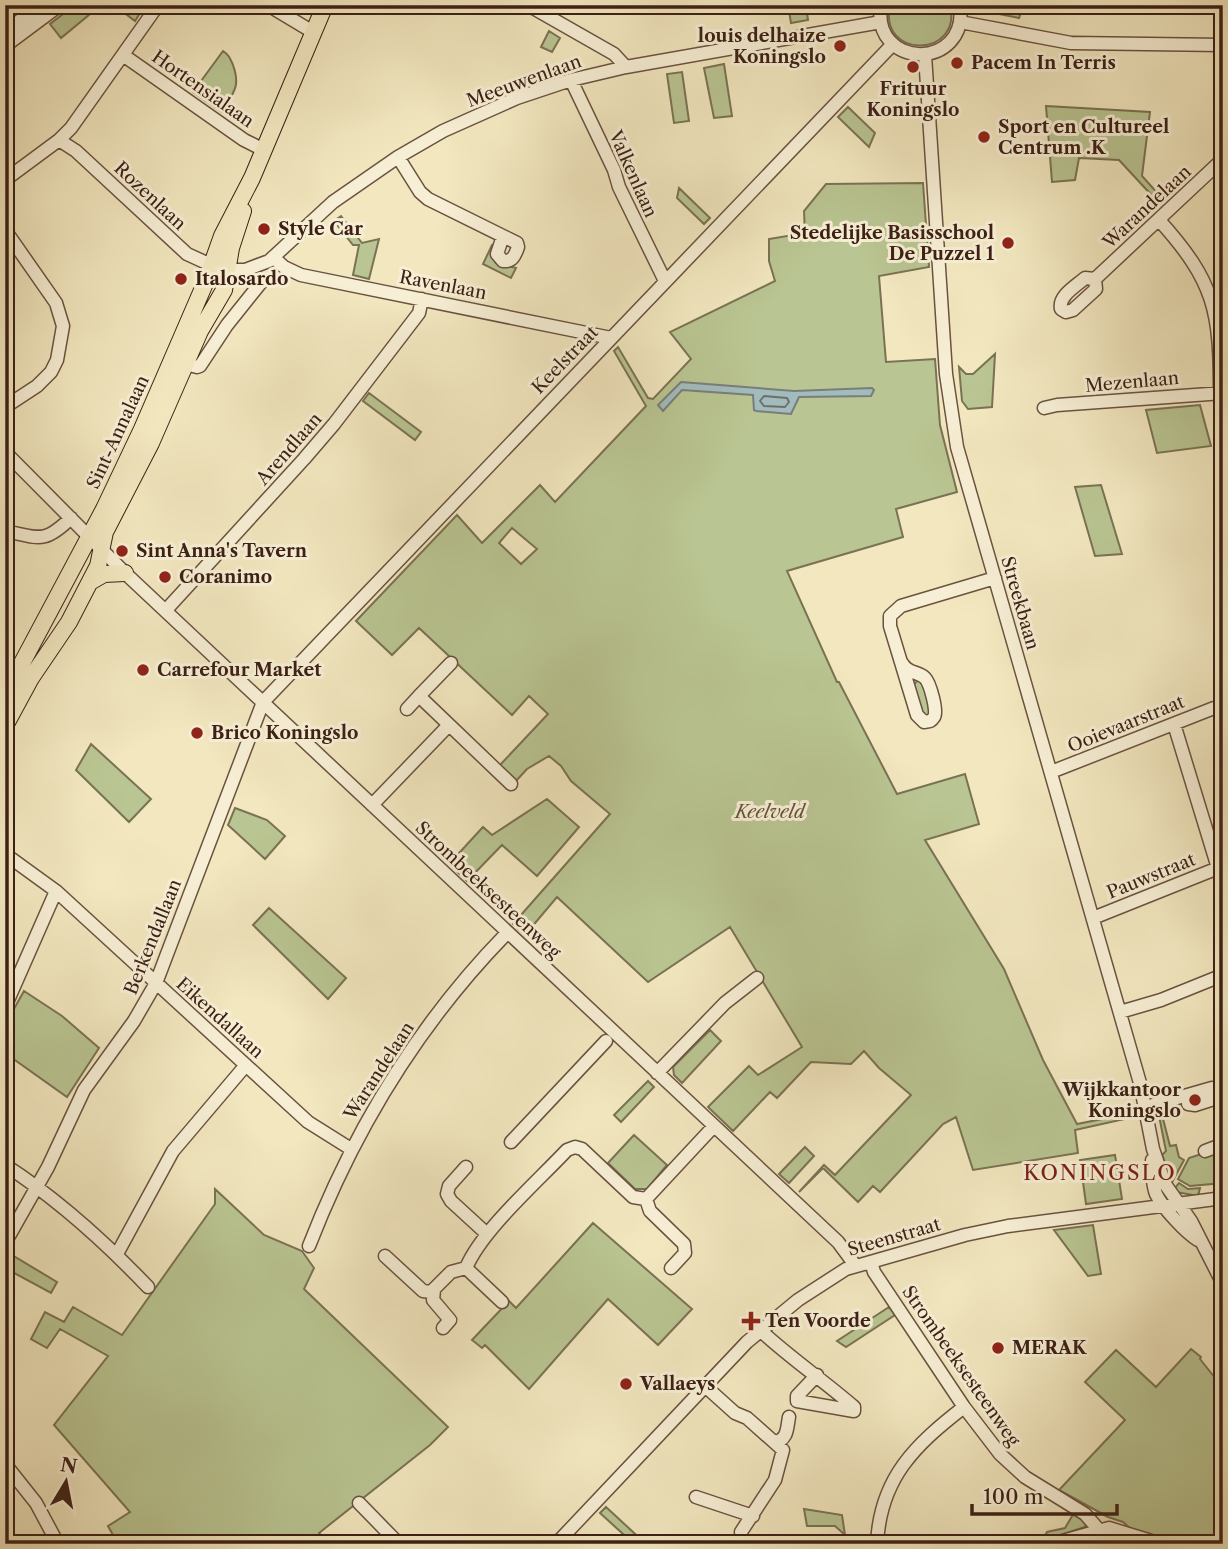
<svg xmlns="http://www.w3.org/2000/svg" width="1228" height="1549" font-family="'Libre Caslon Text',serif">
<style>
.green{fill:#b9c592;stroke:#7a7254;stroke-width:2;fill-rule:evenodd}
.water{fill:#a2bcbe;stroke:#797e7a;stroke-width:2}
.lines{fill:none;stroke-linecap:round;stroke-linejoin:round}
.shore{stroke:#6f6e6a;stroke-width:2}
.minor-casing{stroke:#6a5240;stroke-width:15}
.major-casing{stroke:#3c2015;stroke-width:18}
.minor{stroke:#f7efd5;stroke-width:12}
.major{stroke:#f2e7bf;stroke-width:16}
.poi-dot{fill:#8f2418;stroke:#f7efd5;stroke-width:2.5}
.labels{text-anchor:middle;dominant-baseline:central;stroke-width:6;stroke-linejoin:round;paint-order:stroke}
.poi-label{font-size:18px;font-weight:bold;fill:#3c2015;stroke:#f7efd5;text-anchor:start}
.street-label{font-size:18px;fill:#3c2015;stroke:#f7efd5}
.park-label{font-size:18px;font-style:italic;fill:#62523a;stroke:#f7efd5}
.quarter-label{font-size:21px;letter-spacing:2px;fill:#7a1f14;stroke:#f7efd5}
</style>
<rect width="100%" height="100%" fill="#f2e7bf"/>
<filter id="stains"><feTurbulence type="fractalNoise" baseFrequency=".00286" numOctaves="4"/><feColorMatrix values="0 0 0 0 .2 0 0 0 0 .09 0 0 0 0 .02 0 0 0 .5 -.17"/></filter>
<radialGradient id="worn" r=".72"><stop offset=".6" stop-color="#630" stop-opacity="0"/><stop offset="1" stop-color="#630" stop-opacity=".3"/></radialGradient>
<path class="green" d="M75,5H101L61,38L50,24Z
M114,5H145L135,21Z
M788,5H806L808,20L791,23Z
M890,5H950C963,58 878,60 890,5Z
M983,5H1022L1023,6L1019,18L983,11Z
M549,31L560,38L552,52L541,47Z
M223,51C229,55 230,58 233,65C241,87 233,93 222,112L193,92Z
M724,64L732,116L714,118L704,68Z
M682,72L689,121L674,123L667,74Z
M1046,106L1150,112L1142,176L1161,197L1157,201L1119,160L1079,158L1075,180L1052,182Z
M848,107L875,133L869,147L838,117Z
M923,183L929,267L879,276L886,362L935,359L940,425L957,492L896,509L903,537L787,571L837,682H839L897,794L965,774L979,824L925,840L1004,969L1043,1060L1077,1124L1137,1112L1138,1116L1075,1130L1078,1153L973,1170L956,1117L943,1124L880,1192L873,1186L858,1202L823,1168L799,1192L824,1165L835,1175L911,1095L879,1068L864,1051L851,1064L811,1062L777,1098L770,1092L733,1131L708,1107L749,1066L758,1075L802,1047L730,927L648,982L557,897L525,935L513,924L610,814L571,781L561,766L549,756L527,769L516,781L500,765L548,714L529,696L512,715L419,628L392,655L356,621L457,515L482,543L540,485L555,502L646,406L614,351L618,347L648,398L653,399L691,359L670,332L775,281L769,261V239L805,233L804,211L826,184ZM512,528L537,549L521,564L499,543Z
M679,188L710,218L704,224L677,198Z
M341,216L362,243L379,239L369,279L353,275L359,245H353L334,221Z
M495,244L494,259L496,263L516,268L511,278L483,264L492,245Z
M995,354L992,407L968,409L962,401L959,367L966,374H973Z
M369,393L421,432L415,440L363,401Z
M1200,405L1211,446L1157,453L1146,410Z
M1101,485L1122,554L1095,556L1075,487Z
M917,681L923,682L931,714L924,717L913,686Z
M91,744L151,799L129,822L76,770Z
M547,799L579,827L537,876L502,845L467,881L449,864L483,827L492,835Z
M235,808L267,820L285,836L265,859L228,825Z
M269,908L346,978L328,999L253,925Z
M24,991L62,1016L99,1048L67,1097L5,1053V1025Z
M710,1030L721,1041L682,1083L674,1075L673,1067Z
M648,1081L654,1087L621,1122L614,1115Z
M1166,1107L1167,1109L1161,1111L1170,1146L1176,1145L1179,1157L1184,1160L1172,1182L1162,1155L1166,1151L1158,1111V1109Z
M634,1135L667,1165L647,1189H635L608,1163Z
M805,1147L814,1156L789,1183L779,1174Z
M1210,1151L1223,1154V1183L1190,1186L1178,1179L1189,1158Z
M1115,1155L1122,1199L1086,1204L1080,1160Z
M1179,1183L1188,1189L1200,1188L1198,1196L1176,1192L1175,1188Z
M215,1189L264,1235L302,1251L314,1268L304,1289L448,1427L430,1445L319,1533L329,1544H118L108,1526L130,1512L54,1425L108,1356L60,1329L47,1348L31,1339L45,1312L64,1322L73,1307L122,1335L215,1204Z
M593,1223L692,1309L658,1345L608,1299L529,1389L485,1345L482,1348L472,1340L509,1301L516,1308Z
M1093,1225L1101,1274L1088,1276L1054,1230Z
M12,1255L57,1282L51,1293L5,1268Z
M889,1307L895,1315L846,1347L837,1341Z
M1191,1349L1201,1357L1200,1359L1223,1388V1544H1124L1132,1530L1123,1522L1108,1517L1059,1490L1125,1420L1085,1382L1116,1350L1156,1387Z
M606,1507L646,1544H634L600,1513Z
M804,1509L842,1515L845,1535L835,1526H807Z
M1074,1513L1086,1523L1085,1527L1042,1541L1047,1532L1065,1528Z"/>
<path class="water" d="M681,382L794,391L872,388L874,390L871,396L799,397L791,414L756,411L754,410L753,395L682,390L663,411L658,405Z"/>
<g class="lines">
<path class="shore" d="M764,396L787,398L789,402L785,407L764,406L760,401Z"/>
<defs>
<path id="minor" d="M268,5L313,32
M528,5L614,54L626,67
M881,5C871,70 969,71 960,5
M960,22L1071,43L1223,45
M5,32L40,5
M5,46L60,5
M123,55L244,140L264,150
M925,55L946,374L957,447L1140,1083L1153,1149L1165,1184L1191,1221L1223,1284
M571,80L614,170L619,187L665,281
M59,140L76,151L187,254L222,270H245L269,261L333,202L398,157L443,131L517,98L571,80L626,67L881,22
M398,157L420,192L428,199L517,243L518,247C515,255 513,262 503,261L497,254L502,239L501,236
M5,180L59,140L71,128L158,5
M1159,220C1215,282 1220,311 1220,393
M5,230L56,303L63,326L57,360L51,372L37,386L5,407
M273,257L284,267L301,275L611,338
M1095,279L1096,289L1073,310L1066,312L1061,309C1058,296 1076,286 1085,278L1095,279L1223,159
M185,364L197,367L200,366L227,325L263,280
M1044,408L1057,405L1223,393
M5,452L125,573L838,1242L855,1265
M5,531C40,538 44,544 71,518
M166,610L304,459L334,424L419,313L422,299
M451,663L419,696L511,784
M902,663C908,674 918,671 925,678C930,683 938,712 934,717C931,722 929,721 924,722L917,715L890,626V616L901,606L995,578
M407,709L419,696
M1174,724L1218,868
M1051,772L1214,708
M372,805L448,726
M5,854L56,891L308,1122L351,1149
M1093,918L1223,866
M5,1007L56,891
M1120,1012L1161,1000L1223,975
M657,1073L725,1003L757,978
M1188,1104L1195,1105L1223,1096
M1146,1107L1212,1088
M511,1142L606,1041
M1205,1151L1221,1145L1223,1147
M1152,1160C1152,1171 1152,1184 1156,1194C1162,1207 1186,1233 1198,1240
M5,1165C59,1200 104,1241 148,1287
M466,1167L449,1186L447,1194L451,1201L487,1234
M646,1199L714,1126
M5,1243L48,1167L84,1090L134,1021L156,983L263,702L893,44
M309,1246C354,1130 420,1022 507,933
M117,1254L173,1151L246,1065
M385,1256L423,1291L431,1292L451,1272L466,1268C482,1230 537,1182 567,1150L575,1147L582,1149L633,1197L646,1199L650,1211L684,1244L685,1253L671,1268
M871,1262L874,1272L964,1407L1000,1454L1025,1477L1085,1514L1099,1530
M466,1268L502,1302
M434,1290L433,1300L450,1320L443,1328
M760,1330C790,1358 823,1380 854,1407V1411L797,1401V1396L817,1375
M705,1386L735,1413L747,1418L783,1450L775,1480L741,1532
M775,1442C788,1440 787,1427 789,1417
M5,1464L36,1503L58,1544
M696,1497L753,1516
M359,1503L399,1544
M556,1544L747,1342L798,1300L846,1269L965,1235L1008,1226L1223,1198
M877,1544C880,1478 915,1445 964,1407
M1052,1544L1109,1528L1161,1544"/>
<path id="major" d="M90,582L104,574L125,573
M5,695L104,509L142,429L206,281L222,236L252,178L325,5
M5,726L31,678L69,622L98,566L105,532L151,443L200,331L224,290L231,248L243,211"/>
</defs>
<use href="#minor" class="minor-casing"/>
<use href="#major" class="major-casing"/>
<use href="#minor" class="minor"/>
<use href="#major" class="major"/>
</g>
<g class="poi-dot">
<circle cx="840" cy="46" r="7"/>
<circle cx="957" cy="63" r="7"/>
<circle cx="913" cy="67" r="7"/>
<circle cx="984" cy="137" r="7"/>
<circle cx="264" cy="229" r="7"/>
<circle cx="1008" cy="243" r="7"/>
<circle cx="181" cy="279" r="7"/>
<circle cx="122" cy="551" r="7"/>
<circle cx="165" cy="577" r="7"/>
<circle cx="143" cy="670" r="7"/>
<circle cx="197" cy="733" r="7"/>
<circle cx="1195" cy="1100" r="7"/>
<path d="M747.5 1310.5h7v7h7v7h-7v7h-7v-7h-7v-7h7z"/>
<circle cx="998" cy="1348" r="7"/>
<circle cx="626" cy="1384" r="7"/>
</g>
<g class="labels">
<g class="poi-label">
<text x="826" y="36" text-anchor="end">louis delhaize<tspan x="826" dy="21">Koningslo</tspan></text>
<text x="971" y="63">Pacem In Terris</text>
<text x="913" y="89" text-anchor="middle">Frituur<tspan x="913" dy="21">Koningslo</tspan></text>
<text x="998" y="127">Sport en Cultureel<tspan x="998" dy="21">Centrum .K</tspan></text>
<text x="278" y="229">Style Car</text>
<text x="994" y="233" text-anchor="end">Stedelijke Basisschool<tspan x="994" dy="21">De Puzzel 1</tspan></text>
<text x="195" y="279">Italosardo</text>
<text x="136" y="551">Sint Anna's Tavern</text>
<text x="179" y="577">Coranimo</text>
<text x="157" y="670">Carrefour Market</text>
<text x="211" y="733">Brico Koningslo</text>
<text x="1181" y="1090" text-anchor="end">Wijkkantoor<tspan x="1181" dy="21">Koningslo</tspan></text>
<text x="765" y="1321">Ten Voorde</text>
<text x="1012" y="1348">MERAK</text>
<text x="640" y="1384">Vallaeys</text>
</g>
<g class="street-label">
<text transform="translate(524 81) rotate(-20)">Meeuwenlaan</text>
<text transform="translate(203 89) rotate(35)">Hortensialaan</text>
<text transform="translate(633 174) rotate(66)">Valkenlaan</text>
<text transform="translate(150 196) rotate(43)">Rozenlaan</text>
<text transform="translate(1147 207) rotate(-43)">Warandelaan</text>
<text transform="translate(443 285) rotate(11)">Ravenlaan</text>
<text transform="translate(565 360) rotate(-46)">Keelstraat</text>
<text transform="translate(1132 382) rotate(-5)">Mezenlaan</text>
<text transform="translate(118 432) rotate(-65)">Sint-Annalaan</text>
<text transform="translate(289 449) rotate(-49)">Arendlaan</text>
<text transform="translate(1020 603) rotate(74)">Streekbaan</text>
<text transform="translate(1126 724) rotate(-22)">Ooievaarstraat</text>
<text transform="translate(1151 876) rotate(-22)">Pauwstraat</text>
<text transform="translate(488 890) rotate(43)">Strombeeksesteenweg</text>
<text transform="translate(153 937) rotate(-68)">Berkendallaan</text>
<text transform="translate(220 1018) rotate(42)">Eikendallaan</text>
<text transform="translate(379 1071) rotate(-57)">Warandelaan</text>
<text transform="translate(894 1237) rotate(-16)">Steenstraat</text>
<text transform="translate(961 1366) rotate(55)">Strombeeksesteenweg</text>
</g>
<g class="park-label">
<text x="770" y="812">Keelveld</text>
</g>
<g class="quarter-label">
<text x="1100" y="1172">KONINGSLO</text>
</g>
</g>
<rect width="1228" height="1549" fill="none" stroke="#f2e7bf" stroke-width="28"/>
<rect x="7" y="7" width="1214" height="1535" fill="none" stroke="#3c2015" stroke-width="3.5"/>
<rect x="14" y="14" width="1200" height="1521" fill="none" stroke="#3c2015" stroke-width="2"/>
<g transform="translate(66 1482) rotate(10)" stroke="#f7efd5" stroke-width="5" paint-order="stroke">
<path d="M0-5L12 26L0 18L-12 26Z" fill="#3c2015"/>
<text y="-10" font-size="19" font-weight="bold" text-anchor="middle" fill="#3c2015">N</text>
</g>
<path d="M972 1504v10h145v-10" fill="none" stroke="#3c2015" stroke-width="3.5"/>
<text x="983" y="1504" font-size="21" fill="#3c2015" stroke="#f7efd5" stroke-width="5" paint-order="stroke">100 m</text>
<rect width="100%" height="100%" filter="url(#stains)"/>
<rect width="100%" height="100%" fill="url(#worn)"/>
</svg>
